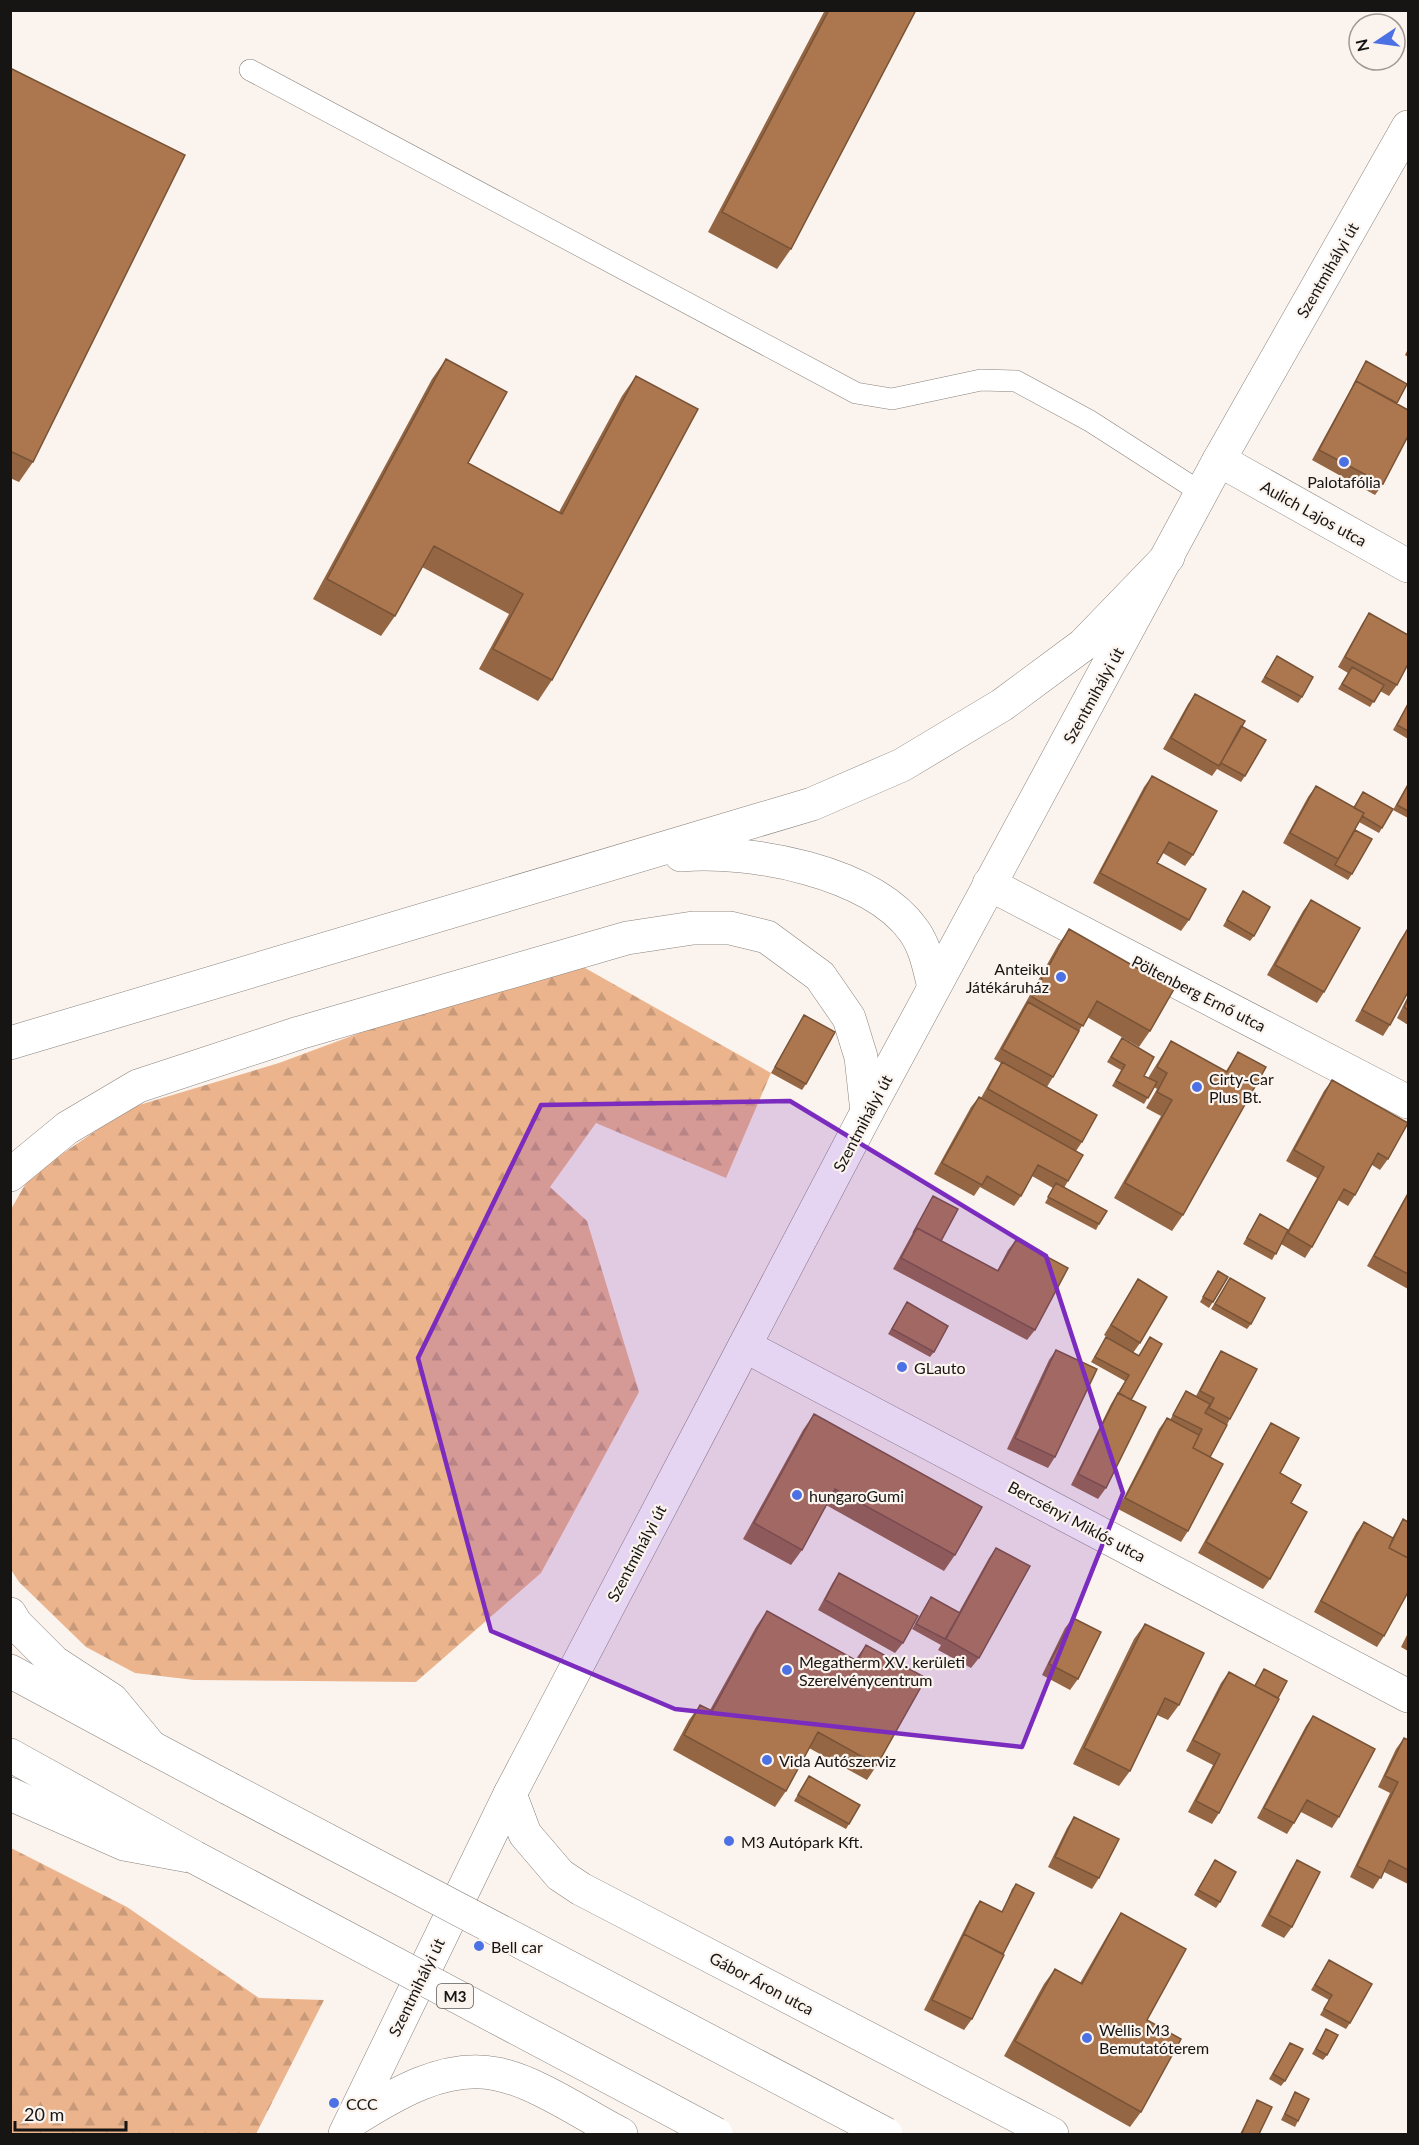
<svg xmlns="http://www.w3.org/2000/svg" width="1419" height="2145" font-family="Lato,sans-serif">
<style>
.forest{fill:url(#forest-firs)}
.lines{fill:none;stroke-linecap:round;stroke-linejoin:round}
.service-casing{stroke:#8a837e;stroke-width:22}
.minor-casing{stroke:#8a837e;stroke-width:34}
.secondary-casing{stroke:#8a837e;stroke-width:34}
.primary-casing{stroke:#8a837e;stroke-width:34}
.motorway-casing{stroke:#8a837e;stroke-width:34}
.service{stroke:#fff;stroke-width:21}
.minor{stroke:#fff;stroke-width:33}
.secondary{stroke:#fff;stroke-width:33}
.primary{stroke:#fff;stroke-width:33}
.motorway{stroke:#fff;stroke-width:33}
.primary-bridge-casing{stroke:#8a837e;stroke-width:34;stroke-linecap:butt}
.primary-bridge{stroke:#fff;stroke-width:33}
.wall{fill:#946643}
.building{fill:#ac774e;stroke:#785337;stroke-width:1.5}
.marked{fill:#7b2cbf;fill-opacity:0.2;stroke:#7b2cbf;stroke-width:4.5;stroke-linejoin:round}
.poi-dot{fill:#4c71e4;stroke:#fbf3ed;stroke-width:2}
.labels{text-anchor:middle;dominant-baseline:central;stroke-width:4.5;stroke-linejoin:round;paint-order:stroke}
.shield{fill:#fbf3ed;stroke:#5b5854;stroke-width:1.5}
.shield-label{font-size:15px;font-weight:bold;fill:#171513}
.street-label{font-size:16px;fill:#171513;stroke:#fbf3ed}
.poi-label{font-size:16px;fill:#171513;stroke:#fbf3ed;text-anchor:start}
</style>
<defs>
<pattern id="forest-firs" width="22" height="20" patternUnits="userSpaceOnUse" patternTransform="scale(1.5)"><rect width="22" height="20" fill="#ebb48d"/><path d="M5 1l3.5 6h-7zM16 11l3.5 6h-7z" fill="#c99a79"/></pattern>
</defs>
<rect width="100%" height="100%" fill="#fbf3ed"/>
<path class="forest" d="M578,964L771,1073L726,1178L596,1123L550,1187L587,1221L639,1392L541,1573L416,1682L194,1680L135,1673L86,1647L19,1582L10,1568V1211L30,1176L129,1108L279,1063L462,995Z
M11,1848L127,1907L259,1998L324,2000L256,2134H11Z"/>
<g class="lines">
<defs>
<path id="service" d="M250,70L856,393L892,399L981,380L1016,381L1090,421L1202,493"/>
<path id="minor" d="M1219,460L1408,566
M989,884L1408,1102
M745,1346L1408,1696
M510,1794L525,1834L560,1875L581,1889L1052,2134"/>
<path id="secondary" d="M345,2134L510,1794L867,1112L1219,460L1408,127"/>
<path id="primary" d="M10,1175L67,1128L138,1086L299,1033L627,938L693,928H730L767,937L820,976L849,1018L861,1057L867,1112
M10,1614L16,1624L54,1662L112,1700L151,1747L228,1788
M10,1794L124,1844L189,1856
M352,2121C393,2095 445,2063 497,2074C537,2082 584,2115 621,2134"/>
<path id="motorway" d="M681,855C749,849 872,871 914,931C926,948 929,968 934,987
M10,1043L812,804L902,765L1002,705L1083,645L1168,557
M10,1671L151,1747
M10,1755L194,1857"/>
</defs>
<use href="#service" class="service-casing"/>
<use href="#minor" class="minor-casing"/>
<use href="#secondary" class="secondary-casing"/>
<use href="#primary" class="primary-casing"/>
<use href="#motorway" class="motorway-casing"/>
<use href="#service" class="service"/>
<use href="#minor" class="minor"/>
<use href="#secondary" class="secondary"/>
<use href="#primary" class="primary"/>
<use href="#motorway" class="motorway"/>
<defs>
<path id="primary-bridge" d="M228,1788L886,2134
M194,1857L716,2134"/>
</defs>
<use href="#primary-bridge" class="primary-bridge-casing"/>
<use href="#primary-bridge" class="primary-bridge"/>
</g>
<path class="wall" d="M825,10H916L791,249L777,269L708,232Z
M10,68L33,462L19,482L10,478Z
M1408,349V357L1405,355Z
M446,359L468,463L559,512L622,396L636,376L552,680L538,701L479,669L509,614L422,567L395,616L381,636L313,599L432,379Z
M1366,361L1397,403L1383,484L1375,495L1312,460Z
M1369,613L1397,685L1389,696L1380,691L1370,707L1338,689L1348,673L1338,667L1362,624Z
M1277,656L1302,697L1298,703L1261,682Z
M1195,694L1241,726L1245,776L1241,782L1217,769L1212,776L1163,749L1188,704Z
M1408,703V739L1393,730Z
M1152,776L1193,855L1185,866L1163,853L1157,863L1189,920L1181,931L1093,883L1144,787Z
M1408,783V818L1393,810Z
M1316,786L1353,808L1363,792L1382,828L1379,833L1359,822L1355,830L1352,874L1348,880L1283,843L1308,797Z
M1243,891L1254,936L1250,941L1223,926Z
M1311,900L1324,992L1317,1003L1267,975L1303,911Z
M1069,929L1150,1031L1139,1047L1087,1017L1053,1077L1047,1087L1082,1142L1076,1151L1068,1181L1064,1188L1099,1224L1096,1230L1045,1203L1053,1188L1032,1176L1021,1196L1014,1206L980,1187L974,1196L934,1174L971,1107L979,1097L981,1098L995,1073L1001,1063L994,1059L1058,945Z
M1407,930L1390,1025L1383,1036L1355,1021L1400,940Z
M1408,996V1025L1397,1018Z
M804,1015L806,1084L802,1090L771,1073Z
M1122,1038L1144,1076L1148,1078L1161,1057L1171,1041L1226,1071L1238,1052L1183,1215L1172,1231L1114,1198L1161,1116L1146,1108L1157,1089L1154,1087L1144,1104L1112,1086L1121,1070L1107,1062Z
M1332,1080L1388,1159L1380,1170L1372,1165L1355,1195L1348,1206L1338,1200L1312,1247L1305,1258L1281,1244L1272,1260L1243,1244L1260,1214L1288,1230L1317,1178L1286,1161L1324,1091Z
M1408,1192V1289L1367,1266Z
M933,1196L941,1241L997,1271L1008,1250L1016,1240L1035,1330L1027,1340L893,1269Z
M1218,1271L1213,1302L1209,1308L1200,1302Z
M1230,1278L1251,1324L1247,1329L1211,1309Z
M1138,1279L1140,1343L1133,1353L1139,1355L1150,1337L1106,1488L1098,1499L1071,1485L1111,1404L1125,1381L1091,1362L1106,1337L1118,1344L1104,1335Z
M907,1302L934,1352L930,1357L888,1334Z
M1056,1350L1055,1457L1048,1468L1007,1449L1049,1360Z
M1221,1351L1230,1419L1210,1457L1188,1531L1181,1542L1118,1509L1159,1429L1167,1418L1170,1420L1186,1391L1196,1396L1214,1362Z
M814,1414L955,1555L944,1571L826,1505L802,1550L791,1565L743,1539L803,1430Z
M1271,1423L1280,1473L1291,1503L1270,1579L1263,1589L1198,1553L1264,1434Z
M1403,1519L1384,1636L1377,1647L1314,1612L1356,1533L1364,1522L1392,1538Z
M996,1548L979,1658L971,1668L938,1650L941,1645L912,1629L931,1597L959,1612L989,1558Z
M839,1573L903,1643L895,1653L818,1610L832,1584Z
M767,1611L855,1660L866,1645L877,1765L867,1780L809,1748L786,1791L775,1807L673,1750L689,1720L700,1705L710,1710L756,1627Z
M1073,1618L1078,1679L1070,1690L1042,1675L1065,1628Z
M1145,1624L1179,1705L1168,1720L1157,1715L1130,1771L1119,1786L1073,1764L1134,1639Z
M1408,1633V1651L1401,1647Z
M1264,1669L1278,1698L1219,1813L1212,1824L1188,1812L1213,1765L1186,1751L1221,1683L1229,1672L1254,1686Z
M1313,1716L1339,1817L1332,1828L1301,1812L1287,1834L1257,1818L1306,1726Z
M1404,1738L1408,1740V1884L1384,1872L1373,1889L1350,1877L1390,1793L1378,1787L1396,1749Z
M809,1776L849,1824L846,1829L794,1801Z
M1074,1817L1099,1878L1092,1889L1048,1867L1067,1828Z
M1215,1860L1220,1902L1216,1908L1194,1895Z
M1297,1860L1292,1927L1284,1938L1261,1926L1290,1871Z
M1016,1884L1003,1954L972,2019L964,2030L924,2010L976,1906L980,1901L1002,1912L1012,1889Z
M1121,1913L1147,2020L1141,2112L1130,2127L1004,2056L1044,1984L1055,1969L1080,1983L1111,1929Z
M1329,1960L1350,2023L1346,2029L1320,2015L1329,2000L1311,1990Z
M1326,2029L1327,2055L1323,2060L1312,2054Z
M1290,2043L1285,2081L1281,2086L1269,2079Z
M1295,2092L1298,2121L1295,2127L1281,2120Z
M1257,2100L1259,2134H1240Z"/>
<path class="building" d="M829,10H916L791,249L722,212Z
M10,68L185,155L33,462L10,451Z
M446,359L507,392L468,463L562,514L636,376L698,409L552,680L493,649L523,594L434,546L395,616L327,579Z
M1366,361L1407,384L1397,403L1356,381L1353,386Z
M1356,381L1408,410V436L1383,484L1319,450Z
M1369,613L1408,635V664L1397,685L1345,657Z
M1277,656L1313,677L1302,697L1265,677Z
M1352,667L1384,685L1374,702L1342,684Z
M1195,694L1245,721L1219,766L1171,738Z
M1408,704V731L1397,725Z
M1241,726L1266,740L1245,776L1221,763Z
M1152,776L1217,811L1193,855L1169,842L1157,863L1206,889L1189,920L1100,873Z
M1408,785V811L1397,805Z
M1316,786L1364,813L1338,859L1290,833Z
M1363,792L1393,809L1382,828L1362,816L1364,813L1354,808Z
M1355,830L1372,839L1352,874L1335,865Z
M1243,891L1270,907L1254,936L1227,920Z
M1311,900L1360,928L1324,992L1275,965Z
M1069,929L1174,989L1150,1031L1097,1001L1083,1026L1032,997Z
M1407,930H1408V992L1390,1025L1362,1010Z
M1408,999V1010L1404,1007Z
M1028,1002L1079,1031L1053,1077L1002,1049Z
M804,1015L835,1032L806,1084L775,1067Z
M1122,1038L1154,1057L1144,1076L1157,1082L1148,1098L1116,1081L1125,1065L1111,1057Z
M1171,1041L1227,1072L1238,1052L1266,1067L1183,1215L1125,1183L1172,1100L1157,1092L1167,1073L1157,1067Z
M1002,1062L1097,1115L1082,1142L988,1089Z
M1332,1080L1408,1123L1388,1159L1378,1153L1355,1195L1344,1189L1312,1247L1288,1233L1324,1167L1294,1150Z
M979,1097L1083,1155L1068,1181L1038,1165L1021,1196L987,1176L982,1185L942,1163Z
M1056,1183L1107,1211L1099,1224L1048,1197Z
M1408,1194V1274L1374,1256Z
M933,1196L958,1209L941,1241L917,1228L913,1233Z
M1260,1214L1288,1230L1276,1254L1247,1238Z
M917,1228L998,1271L1016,1240L1068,1268L1035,1330L901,1258Z
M1218,1271L1228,1277L1213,1302L1203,1297Z
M1230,1278L1265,1298L1251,1324L1215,1304Z
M1138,1279L1167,1297L1140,1343L1111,1325Z
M907,1302L948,1326L934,1352L892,1329Z
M1106,1337L1139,1356L1150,1337L1162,1344L1131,1400L1119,1393L1129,1375L1095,1357Z
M1056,1350L1097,1369L1055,1457L1015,1438Z
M1221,1351L1257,1369L1230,1419L1209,1408L1214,1398L1200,1391Z
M1186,1391L1210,1404L1205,1413L1227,1425L1210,1457L1193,1448L1202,1429L1173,1415Z
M1118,1393L1146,1407L1106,1488L1078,1474Z
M814,1414L982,1507L955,1555L835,1489L802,1550L754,1523Z
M1167,1418L1199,1435L1193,1448L1223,1464L1188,1531L1125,1498Z
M1271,1423L1299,1438L1280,1473L1301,1485L1291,1503L1307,1512L1270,1579L1206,1542Z
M1403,1519L1408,1522V1558L1389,1548Z
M1364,1522L1393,1538L1389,1548L1408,1558V1592L1384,1636L1321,1601Z
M996,1548L1030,1566L979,1658L946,1639Z
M839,1573L918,1616L903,1643L825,1600Z
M931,1597L960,1613L945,1639L916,1624Z
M767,1611L857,1661L866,1645L926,1678L877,1765L818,1732L786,1791L684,1735L700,1705L712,1711Z
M1073,1618L1101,1632L1078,1679L1049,1664Z
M1145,1624L1204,1653L1179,1705L1165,1698L1130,1771L1084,1748Z
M1264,1669L1287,1681L1278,1698L1255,1686Z
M1229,1672L1279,1699L1219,1813L1196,1801L1220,1754L1193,1740Z
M1313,1716L1375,1749L1339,1817L1307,1800L1294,1823L1264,1808Z
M1404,1738L1408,1740V1870L1389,1860L1381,1878L1357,1866L1398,1782L1385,1776Z
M809,1776L860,1805L849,1824L798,1795Z
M1074,1817L1119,1839L1099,1878L1055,1857Z
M1215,1860L1236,1872L1220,1902L1198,1890Z
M1297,1860L1320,1872L1292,1927L1269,1915Z
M1016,1884L1034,1893L1003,1954L964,1934L961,1940L980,1901L1002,1912Z
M1121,1913L1186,1949L1147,2020L1181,2039L1141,2112L1015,2041L1055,1969L1082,1984Z
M964,1934L1004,1955L972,2019L932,2000Z
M1329,1960L1372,1984L1350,2023L1324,2009L1332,1995L1315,1985Z
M1326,2029L1338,2035L1327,2055L1316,2049Z
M1290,2043L1303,2049L1285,2081L1273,2074Z
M1295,2092L1309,2099L1298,2121L1285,2114Z
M1257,2100L1272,2107L1259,2134H1245L1242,2133Z"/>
<path class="marked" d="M790,1101L1046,1256L1123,1493L1022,1747L675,1709L491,1631L418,1358L541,1105Z"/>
<g class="poi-dot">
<circle cx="1344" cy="462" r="6"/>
<circle cx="1061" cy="977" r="6"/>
<circle cx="1197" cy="1087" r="6"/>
<circle cx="902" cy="1367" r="6"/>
<circle cx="797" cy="1495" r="6"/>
<circle cx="787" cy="1670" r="6"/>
<circle cx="767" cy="1760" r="6"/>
<circle cx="729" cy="1841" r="6"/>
<circle cx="479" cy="1946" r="6"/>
<circle cx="1087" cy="2038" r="6"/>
<circle cx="334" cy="2103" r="6"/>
</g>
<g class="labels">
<rect class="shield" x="437" y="1984" width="36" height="24" rx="4.5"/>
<g class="shield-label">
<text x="455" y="1996">M3</text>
</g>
<g class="street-label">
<text transform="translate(1327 270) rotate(-60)">Szentmihályi út</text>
<text transform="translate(1314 513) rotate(29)">Aulich Lajos utca</text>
<text transform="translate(1093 695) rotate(-61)">Szentmihályi út</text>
<text transform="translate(1199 993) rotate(27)">Pöltenberg Ernő utca</text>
<text transform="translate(862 1123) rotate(-62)">Szentmihályi út</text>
<text transform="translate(1077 1521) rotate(28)">Bercsényi Miklós utca</text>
<text transform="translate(636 1553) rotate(-62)">Szentmihályi út</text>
<text transform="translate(762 1983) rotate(28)">Gábor Áron utca</text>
<text transform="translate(416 1987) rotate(-64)">Szentmihályi út</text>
</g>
<g class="poi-label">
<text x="1344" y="481" text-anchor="middle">Palotafólia</text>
<text x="1049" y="968" text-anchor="end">Anteiku<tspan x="1049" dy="18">Játékáruház</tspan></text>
<text x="1209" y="1078">Cirty-Car<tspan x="1209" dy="18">Plus Bt.</tspan></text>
<text x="914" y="1367">GLauto</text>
<text x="809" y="1495">hungaroGumi</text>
<text x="799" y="1661">Megatherm XV. kerületi<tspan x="799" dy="18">Szerelvénycentrum</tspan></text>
<text x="779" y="1760">Vida Autószerviz</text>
<text x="741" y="1841">M3 Autópark Kft.</text>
<text x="491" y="1946">Bell car</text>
<text x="1099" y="2029">Wellis M3<tspan x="1099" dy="18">Bemutatóterem</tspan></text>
<text x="346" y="2103">CCC</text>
</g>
</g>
<rect width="1419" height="2145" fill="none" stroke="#171513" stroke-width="24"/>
<g transform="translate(1377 42) rotate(257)"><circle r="28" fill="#fbf3ed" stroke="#a09a96" stroke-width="1.5"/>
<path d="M0-4.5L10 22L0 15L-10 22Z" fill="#4c71e4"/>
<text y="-9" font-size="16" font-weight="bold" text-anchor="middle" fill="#171513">N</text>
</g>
<path d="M15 2121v9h111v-9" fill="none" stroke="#171513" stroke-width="3"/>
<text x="24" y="2121" font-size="18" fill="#171513" stroke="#fbf3ed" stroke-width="4.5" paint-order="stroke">20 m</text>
</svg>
